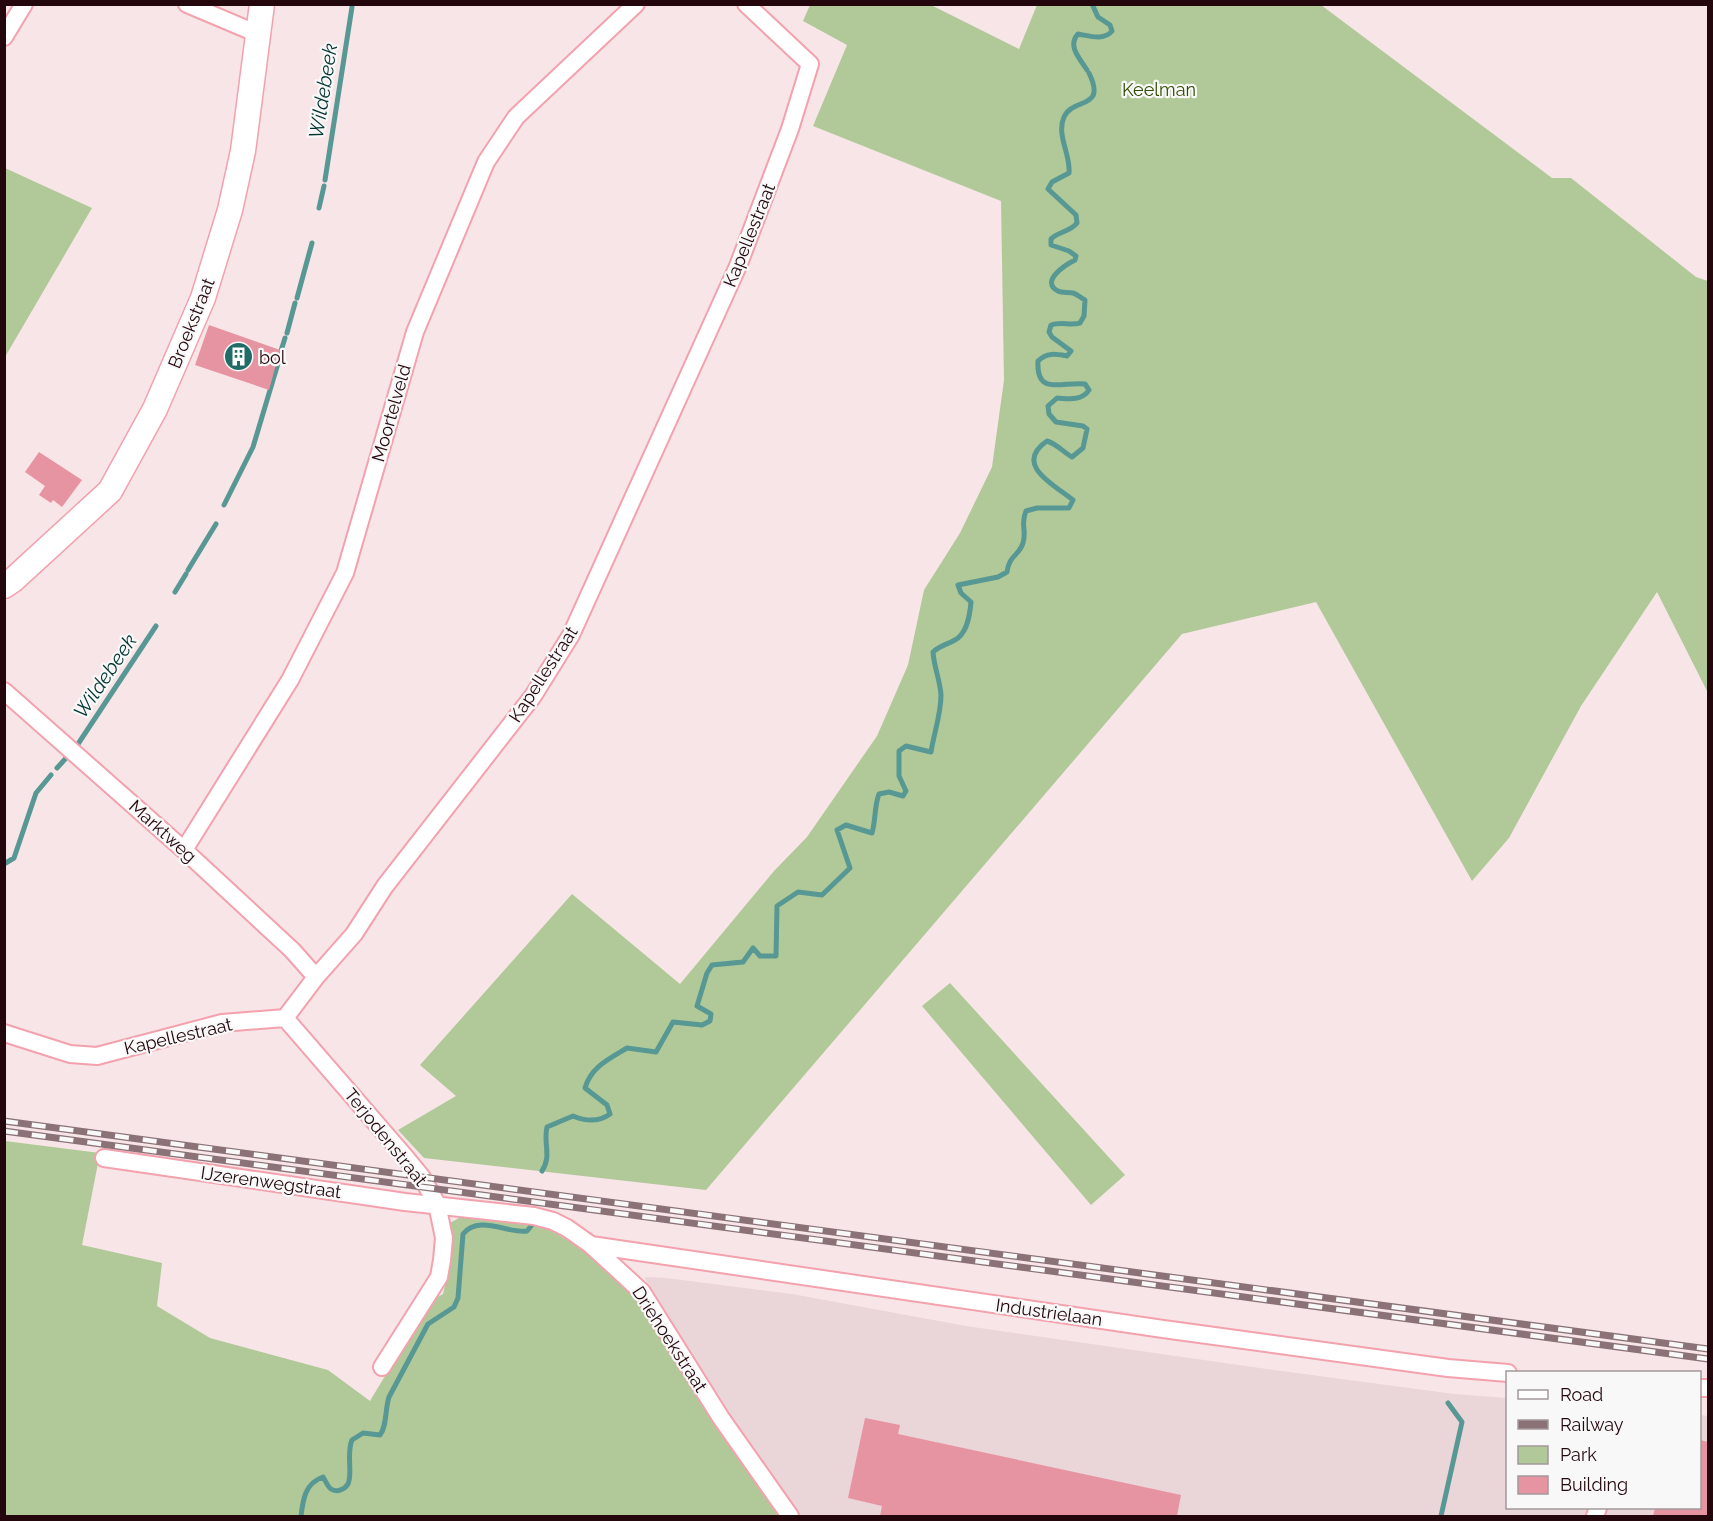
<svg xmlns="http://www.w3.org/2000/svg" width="1713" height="1521" font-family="Raleway,sans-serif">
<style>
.built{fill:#ead5d9}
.green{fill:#b1c998}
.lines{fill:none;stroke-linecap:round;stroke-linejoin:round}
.stream{stroke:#589894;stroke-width:5}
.building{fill:#e794a2}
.street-casing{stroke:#f4a1ae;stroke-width:20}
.secondary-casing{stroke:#f4a1ae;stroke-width:27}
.street{stroke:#fff;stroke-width:16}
.secondary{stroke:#fff;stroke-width:24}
.rail-casing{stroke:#8a7277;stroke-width:7}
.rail{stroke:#f8f8f8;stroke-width:4.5;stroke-dasharray:14;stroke-linecap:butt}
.labels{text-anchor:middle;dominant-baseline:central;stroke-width:4.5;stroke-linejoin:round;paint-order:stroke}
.park-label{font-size:18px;fill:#324d00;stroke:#f8f8f8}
.street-label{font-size:18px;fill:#23070d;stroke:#f8f8f8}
.poi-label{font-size:18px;fill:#23070d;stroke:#f8f8f8;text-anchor:start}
.water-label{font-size:20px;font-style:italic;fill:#003431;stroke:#f8f8f8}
</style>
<rect width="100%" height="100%" fill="#f8e5e8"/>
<path class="built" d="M645,1277L666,1278L792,1294L966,1326L1274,1370L1454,1394L1507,1398L1508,1508H1700V1415L1708,1416V1516H799L756,1456L648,1287Z"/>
<path class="green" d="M810,5H931L1019,49L1037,5H1321L1552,178H1571L1696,277L1708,281V693L1657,592L1581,706L1509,838L1472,881L1316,602L1182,634L706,1190L424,1158L398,1130L456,1096L420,1065L572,894L680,984L774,871L807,837L877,736L908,665L924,590L960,533L992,467L1004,380L1001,201L813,126L847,45L803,21Z
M5,168L92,208L5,357Z
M950,983L1125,1175L1091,1205L922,1006Z
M5,1141L100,1153L82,1245L162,1263L157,1306L210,1338L328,1370L370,1401L430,1301L443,1294L449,1268L450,1223L464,1215L544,1226L601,1260L631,1291L778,1516H5Z"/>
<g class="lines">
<path class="stream" d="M1087,70C1080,59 1067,46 1078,34C1090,36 1104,41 1112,31L1110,25L1098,17L1092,4
M325,180L352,7
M319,208L324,186
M297,298L312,243
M287,333L295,303
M280,354L285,338
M224,505L253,447L279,360
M188,570L216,524
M175,592L186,574
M78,744L156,626
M57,768L67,757
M4,864L14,858L36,793L51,775
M542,1171C552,1156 543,1143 547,1127L573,1116C585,1121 599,1122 610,1114L607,1105L585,1088C591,1067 609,1059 627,1048L656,1052L673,1022L702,1025L710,1021L711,1014L697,1006L707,973L712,965L743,962L753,948L760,956H776L777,906L798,892L822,895L850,868L837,830L846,825L872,833C876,819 874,807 879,794L889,792L903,796L906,791L899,776V751L906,746L931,752C934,733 941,714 941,695C940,680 934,667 933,652C942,644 950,644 958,638C968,630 970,613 971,602L961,593L958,585L998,577L1007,572C1009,555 1019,556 1023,543C1027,530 1020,524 1026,511L1037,508H1069L1073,500C1056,486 1012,465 1047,441C1057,444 1063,452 1072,457L1083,448L1087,429L1083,426L1056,422L1049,414L1048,406L1057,398C1069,399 1082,401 1089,390L1085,384C1063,381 1036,397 1038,361C1047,352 1056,354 1067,356L1071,351L1052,337L1049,332L1051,325C1061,321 1070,326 1080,323L1084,316L1085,300C1081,298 1077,294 1073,293C1068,292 1062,293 1058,291C1039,281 1067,264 1075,260L1076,256L1069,251L1051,245V239C1059,231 1070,232 1077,223L1076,215L1048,189L1052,182L1069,173C1071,155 1056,135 1064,117C1073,97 1107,110 1089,73
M301,1516C303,1500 305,1483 323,1477C325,1480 328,1487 331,1489C337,1493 345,1489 348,1484C353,1473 346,1454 352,1440L363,1433L380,1435C387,1426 385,1409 389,1397L428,1324L454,1307L458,1298L463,1234C479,1214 508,1234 527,1231L532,1225
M1441,1516L1462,1422L1448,1403"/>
</g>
<path class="building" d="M209,325L280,350L269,390L195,365Z
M39,452L82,480L62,507L53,500L51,503L39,495L45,486L25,472Z
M865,1418L900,1425L898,1434L1181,1495L1177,1516H880L882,1506L848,1498Z
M1700,1440L1708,1442V1516H1653L1655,1508H1700Z"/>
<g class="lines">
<defs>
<path id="street" d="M187,4L258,34
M4,37L24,4
M4,691L184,850L292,950L316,977
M184,850L290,680L345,573L415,332L486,162L516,117L636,4
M285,1018L407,1159L421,1176L437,1204L444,1238L442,1260L439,1277L382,1367
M4,1033L70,1054L97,1056L222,1023L285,1018L316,977L354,934L385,886L533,696L571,635L738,266L790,129L810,64L746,4
M104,1158L405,1202L534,1216L553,1221L567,1228L591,1245L642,1292L721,1418L790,1516
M591,1245L1163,1329L1448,1368L1508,1373
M1700,1388H1708
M1595,1516L1598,1508"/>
<path id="secondary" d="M4,586L13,580L110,491L155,409L203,298L230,210L243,151L262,4"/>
</defs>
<use href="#street" class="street-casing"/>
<use href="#secondary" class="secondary-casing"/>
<use href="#street" class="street"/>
<use href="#secondary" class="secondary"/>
<defs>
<path id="rail" d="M4,1121L1708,1349
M4,1131L1708,1359"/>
</defs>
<use href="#rail" class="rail-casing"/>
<use href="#rail" class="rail"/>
</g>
<defs>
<symbol id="building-disc" viewBox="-11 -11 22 22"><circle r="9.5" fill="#226c67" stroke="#f8f8f8"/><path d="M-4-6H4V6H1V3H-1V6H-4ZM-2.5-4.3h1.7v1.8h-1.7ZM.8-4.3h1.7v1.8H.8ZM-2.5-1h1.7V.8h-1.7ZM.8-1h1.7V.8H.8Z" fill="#fff"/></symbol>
</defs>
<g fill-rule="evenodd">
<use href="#building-disc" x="222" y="340" width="33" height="33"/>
</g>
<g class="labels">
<g class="park-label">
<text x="1159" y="89">Keelman</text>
</g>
<g class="street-label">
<text transform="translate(749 235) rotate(-68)">Kapellestraat</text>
<text transform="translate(191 323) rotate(-68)">Broekstraat</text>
<text transform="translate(391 413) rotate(-74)">Moortelveld</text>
<text transform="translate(543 674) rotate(-57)">Kapellestraat</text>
<text transform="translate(163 831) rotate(42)">Marktweg</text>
<text transform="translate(178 1036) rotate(-13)">Kapellestraat</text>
<text transform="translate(386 1137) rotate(51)">Terjodenstraat</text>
<text transform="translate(271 1182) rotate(8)">IJzerenwegstraat</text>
<text transform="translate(1049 1312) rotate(8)">Industrielaan</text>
<text transform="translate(670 1339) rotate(57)">Driehoekstraat</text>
</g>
<g class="poi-label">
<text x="259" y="357">bol</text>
</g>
<g class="water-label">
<text transform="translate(323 91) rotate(-81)">Wildebeek</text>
<text transform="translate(105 676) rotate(-56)">Wildebeek</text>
</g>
</g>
<rect width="1713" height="1521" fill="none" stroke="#23070d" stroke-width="12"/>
<rect x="1506" y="1371" width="195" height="138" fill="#f8f8f8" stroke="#a3989a" stroke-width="1.5"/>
<rect x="1518" y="1390" width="30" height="9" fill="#ffffff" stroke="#a3989a" stroke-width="1.5"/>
<text x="1560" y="1401" font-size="18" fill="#23070d">Road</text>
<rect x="1518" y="1420" width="30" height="9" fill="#8a7277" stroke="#a3989a" stroke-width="1.5"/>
<text x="1560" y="1431" font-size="18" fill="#23070d">Railway</text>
<rect x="1518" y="1446" width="30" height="18" fill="#b1c998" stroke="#a3989a" stroke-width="1.5"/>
<text x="1560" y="1461" font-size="18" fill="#23070d">Park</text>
<rect x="1518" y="1476" width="30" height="18" fill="#e794a2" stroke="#a3989a" stroke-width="1.5"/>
<text x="1560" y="1491" font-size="18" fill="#23070d">Building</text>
</svg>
